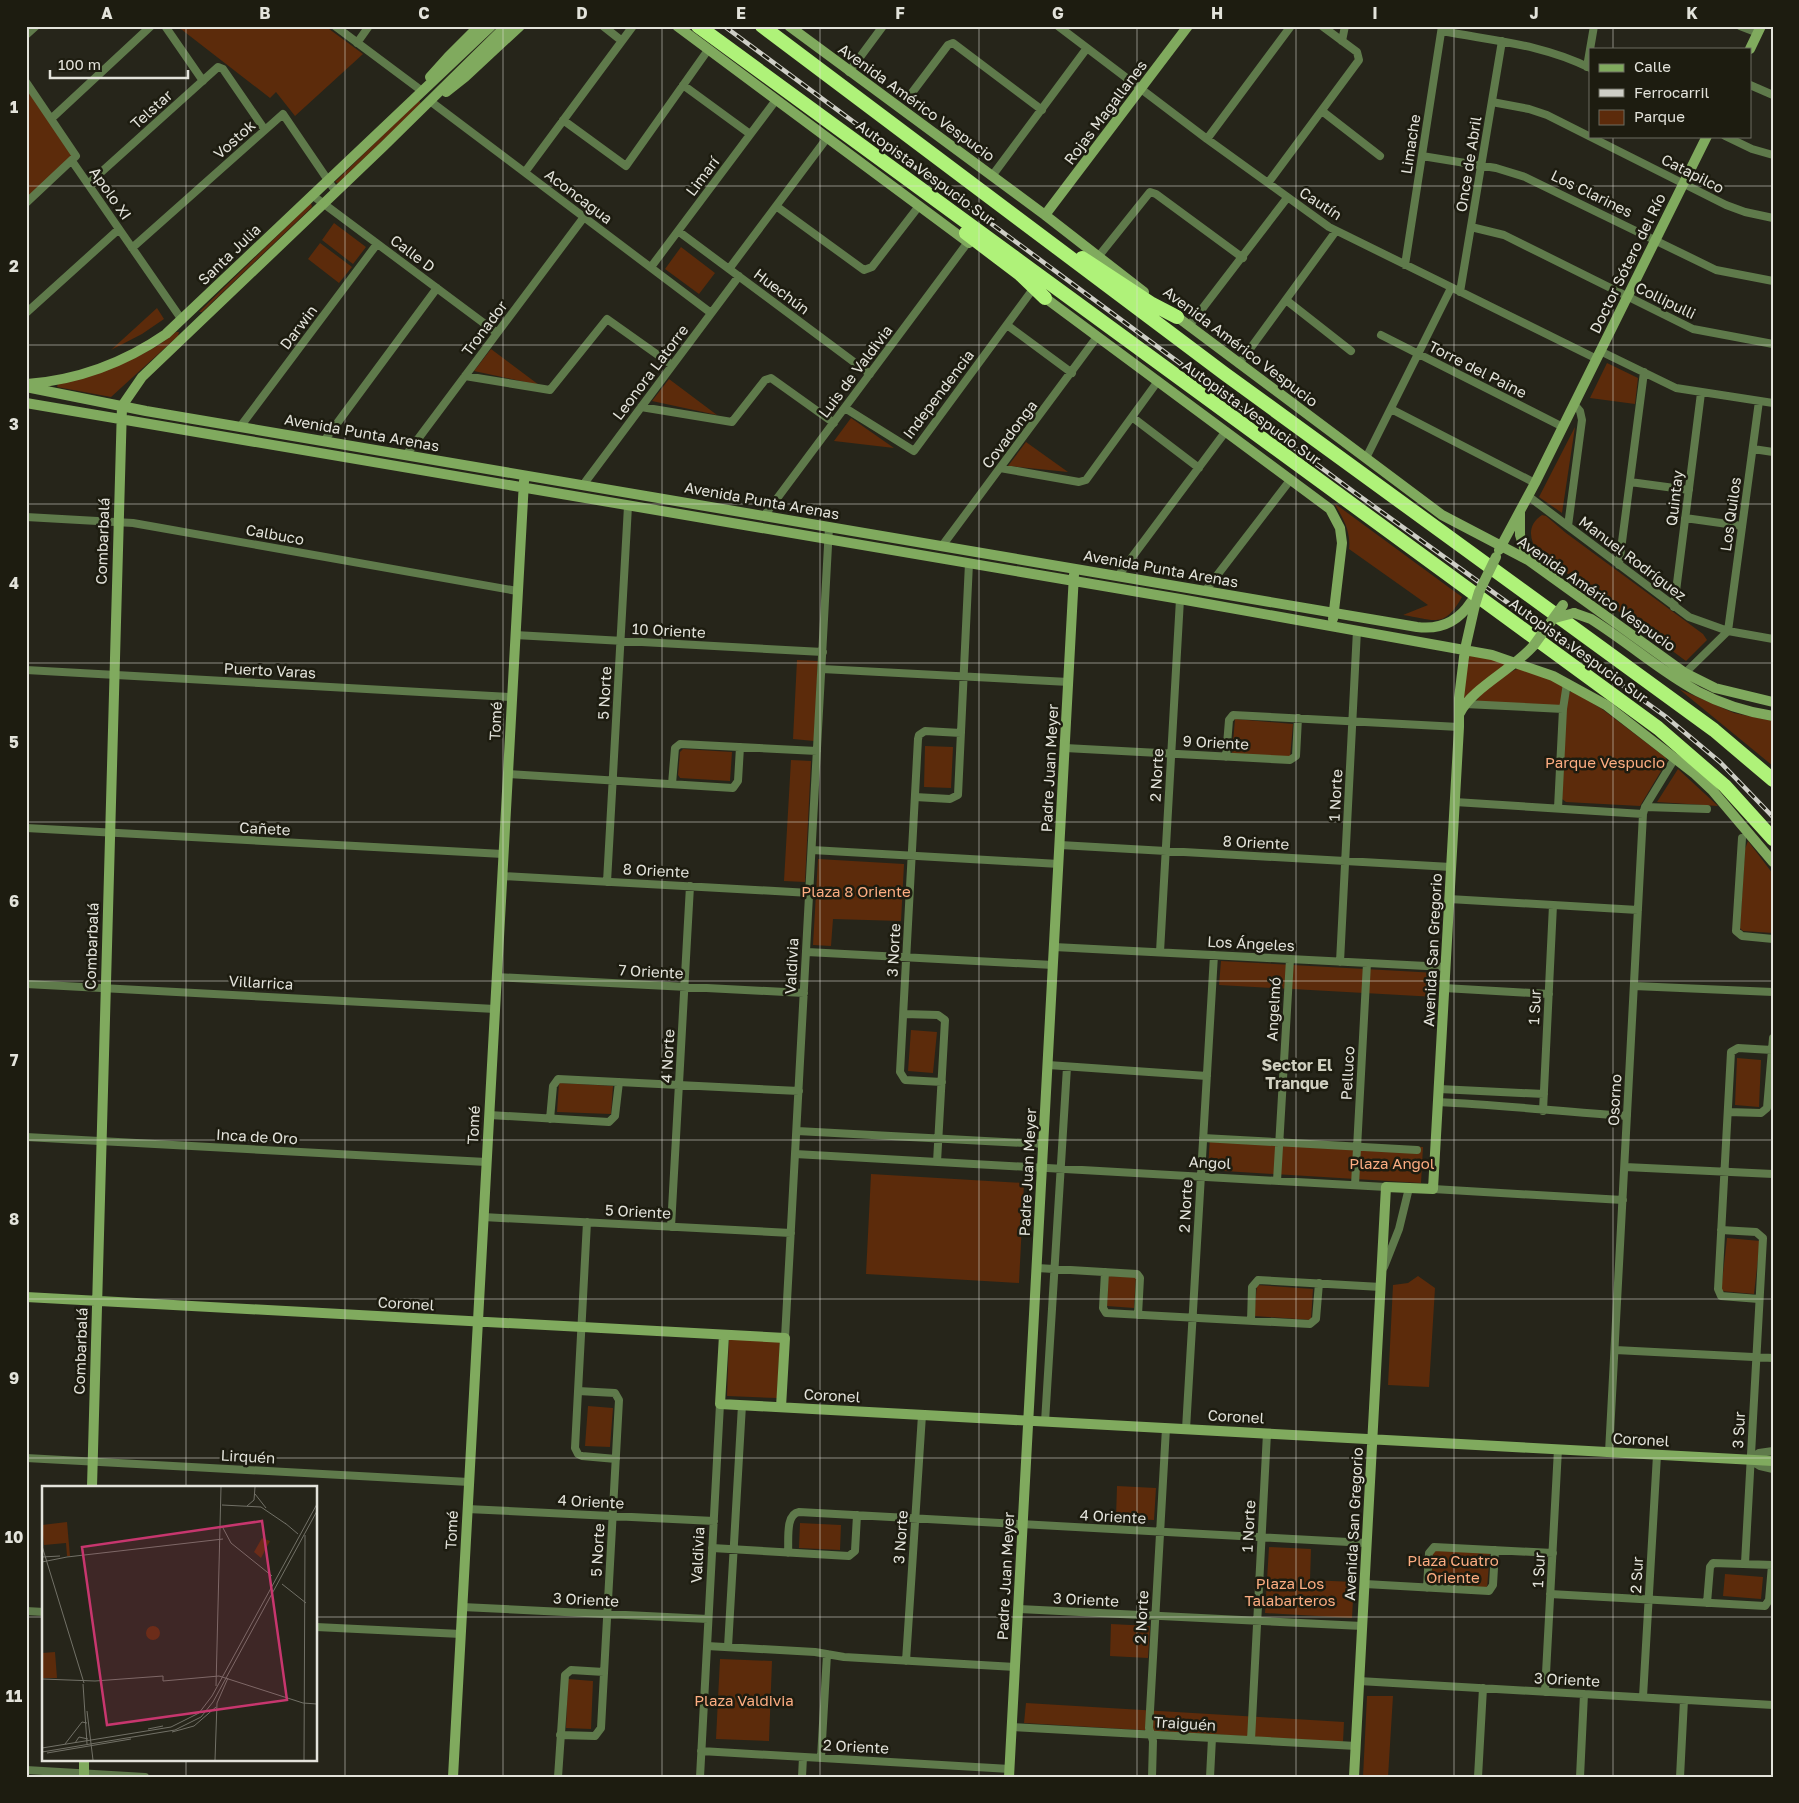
<svg xmlns="http://www.w3.org/2000/svg" width="1799" height="1803" font-family="'Golos Text',sans-serif">
<style>
.green{fill:#5c2b0b}
.lines{fill:none;stroke-linecap:round;stroke-linejoin:round}
.street{stroke:#5f7a4b;stroke-width:8}
.secondary{stroke:#80aa5e;stroke-width:10}
.highway{stroke:#aff279;stroke-width:14}
.rail-casing{stroke:#cecec6;stroke-width:4.5}
.rail{stroke:#1d1c10;stroke-width:2.5;stroke-dasharray:8;stroke-linecap:butt}
.secondary-bridge{stroke:#80aa5e;stroke-width:10}
.grid{fill:none;stroke:#e3e3db;stroke-width:1;stroke-opacity:0.55}
.labels{text-anchor:middle;dominant-baseline:central;stroke-width:5;stroke-linejoin:round;paint-order:stroke}
.street-label{font-size:15px;fill:#e3e3db;stroke:#1d1c10}
.park-label{font-size:15px;fill:#fdad82;stroke:#1d1c10}
.neighbourhood-label{font-size:16px;font-weight:bold;fill:#cfcfbf;stroke:#1d1c10}
.inset-road{fill:none;stroke:#727167;stroke-width:1}
.view{fill:#c7366e;fill-opacity:0.15;stroke:#c7366e;stroke-width:2.5}
.inset-edge{fill:none;stroke:#e3e3db;stroke-width:2.5}
.neatline{fill:none;stroke:#e3e3db;stroke-width:2}
.grid-label{font-size:16px;text-anchor:middle;font-weight:bold;fill:#e3e3db}
</style>
<rect width="100%" height="100%" fill="#26251a"/>
<path class="green" d="M177,26H325L363,54L295,116L276,92L270,98Z
M26,86L73,154L26,199Z
M419,100L421,104L338,183L335,182Z
M311,203L312,207L202,312H199Z
M334,223L366,247L353,264L322,240Z
M320,243L352,267L339,283L308,259Z
M681,247L715,273L699,294L665,269Z
M157,308L164,319L142,334L111,350Z
M176,332H179L178,336L111,397L57,387L58,384C100,371 142,361 176,332Z
M491,349L539,385L474,371Z
M1607,363L1638,378L1635,404L1590,398Z
M669,379L717,415L652,401Z
M851,418L894,448L834,441Z
M1575,427L1562,513L1539,497Z
M1026,442L1068,472L1008,466Z
M1334,503L1462,597C1444,629 1435,620 1403,615L1428,605L1349,549C1351,531 1343,518 1334,503Z
M1542,515L1546,516L1566,533L1703,634L1707,640L1686,661L1538,552C1529,539 1527,525 1542,515Z
M1473,654L1507,664L1463,699L1469,656Z
M797,660L818,661L814,741L793,739Z
M1522,668L1564,686L1562,706L1476,702C1481,691 1510,669 1522,668Z
M1679,689L1734,713L1773,721V766Z
M1572,691L1602,709L1665,757L1667,761L1640,806L1566,802L1562,799L1566,707L1569,693Z
M1235,719L1293,724L1290,758L1232,754Z
M925,746L953,747L951,788L924,787Z
M683,749L732,752L730,781L680,778L678,775L680,752Z
M791,760L811,761L805,882L784,881Z
M1678,769L1718,806L1657,802Z
M1748,841L1773,874V933L1743,931L1740,928L1745,849Z
M818,859L904,864L901,921L833,919L831,946L813,945Z
M1221,961L1437,973L1436,997L1219,985Z
M911,1030L937,1032L933,1073L908,1071Z
M1737,1058L1761,1060L1759,1107L1735,1105Z
M559,1083L613,1086L611,1114L557,1112Z
M1210,1135L1423,1147L1421,1183L1208,1170Z
M871,1174L1024,1183L1019,1283L866,1274Z
M1727,1238L1760,1241L1754,1294L1721,1291Z
M1108,1276L1136,1277L1134,1308L1107,1306Z
M1418,1276L1435,1288L1429,1387L1388,1385L1393,1285L1408,1283Z
M1257,1285L1313,1289L1311,1320L1254,1316Z
M729,1337L780,1339L777,1398L727,1396Z
M588,1406L613,1408L610,1447L585,1446Z
M1117,1486L1156,1488L1154,1520L1116,1518Z
M800,1523L841,1525L840,1550L799,1548Z
M1269,1547L1311,1549L1310,1580L1354,1582L1352,1618L1265,1613Z
M1436,1550L1490,1553L1487,1588L1429,1583L1431,1553Z
M1725,1574L1763,1577L1761,1599L1723,1596Z
M1111,1624L1150,1626L1148,1658L1110,1656Z
M720,1659L772,1661L769,1741L716,1739Z
M568,1679L593,1681L591,1729L566,1728Z
M1367,1696H1393L1388,1777H1363Z
M1026,1703L1344,1722L1343,1742L1024,1723Z"/>
<g class="lines">
<path class="street" d="M165,26L203,81
M335,26L422,91
M603,26L622,41
M1058,26L1207,139L1329,227L1597,359
M1740,26L1758,33
M1442,31C1494,41 1542,44 1590,68
M26,35L36,26
M1342,41L1345,26
M357,43L369,26
M1587,67L1594,26
M849,72L883,26
M26,82L76,156L26,203
M683,85L750,134
M1750,85L1773,95
M911,94L948,45L953,43L1042,110
M430,101L711,313
M1492,102L1529,109L1547,115L1726,205L1745,212L1773,218
M1322,111L1380,156
M52,118L151,26
M563,120L626,166L708,50
M1725,136L1752,149L1773,155
M1207,139L1291,26
M1422,156L1496,168L1525,177L1716,270L1773,281
M72,161L182,320
M525,172L633,26
M992,176L1087,48
M1268,183L1359,60L1357,52L1322,26
M88,184L218,67L223,69L265,130
M312,195L497,333
M776,206L864,270L872,267L919,206
M1471,227L1504,235L1693,329L1773,344
M678,231L870,374
M132,248L283,114L336,192
M1098,257L1150,192L1156,194L1243,258
M1405,265L1442,26
M651,267L776,100
M729,269L827,138
M1460,292L1502,41
M1286,300L1351,351
M26,313L119,229
M1007,325L1072,373
M1189,326L1287,198
M1381,335L1563,427
M1600,351L1676,388L1773,403
M1239,364L1336,231
M465,376L550,390L607,319L672,365
M641,407L732,422L765,380L771,378L834,423
M845,408L914,451L1033,289
M1391,409L1535,483
M1132,417L1199,468
M240,427L377,244
M324,441L437,288
M1753,449L1773,452
M406,455L584,217
M1366,458L1451,288
M1000,468L1079,482L1086,480L1158,381
M1630,482L1689,490
M583,485L739,276
M1528,496L1689,617L1728,631L1773,639
M764,516L968,242
M26,517L133,523L517,591
M1685,518L1742,526
M1568,526L1582,420L1580,411L1574,404
M942,546L1097,337
M1619,565L1644,372
M1118,576L1226,431
M1205,591L1291,479
M1674,607L1701,393
M515,635L823,652
M822,669L1069,682
M26,670L511,697
M1685,673L1728,631L1759,401
M1465,704L1563,709
M1065,748L1290,760L1296,756L1298,718
M1226,757L1229,720L1233,715L1459,727
M507,774L733,788L738,781L740,747
M672,784L675,748L680,744L817,751
M915,797L950,799L958,795L969,563
M1455,802L1643,814
M1645,807L1707,809
M1558,808L1563,709L1567,683
M26,828L503,854
M1742,838L1736,931L1742,936L1773,939
M1060,845L1451,867
M812,850L1059,864
M502,876L810,893
M607,882L628,506
M1449,899L1638,910
M1054,947L1446,967
M807,952L1053,965
M1160,952L1180,599
M1340,962L1357,630
M496,977L804,993
M26,984L495,1009
M1634,986L1773,992
M1444,988L1549,994
M904,1014L938,1015L945,1020L937,1162
M1048,1065L1207,1076
M942,1082L905,1080L900,1072L918,739L919,735L925,731L961,733
M1439,1089L1544,1094
M1438,1102C1502,1105 1564,1112 1627,1116
M1543,1111L1553,905
M1728,1112L1761,1113L1767,1108L1773,1038
M489,1115L609,1122L615,1116L619,1082
M550,1119L553,1086L558,1079L799,1091
M797,1131L1044,1144
M26,1137L486,1162
M1203,1138L1417,1150
M795,1154L1386,1187
M1625,1167L1773,1174
M1277,1181L1290,959
M1355,1185L1367,963
M1433,1189L1623,1200
M483,1217L791,1233
M587,1222L575,1448L578,1454L582,1456L616,1459
M671,1227L690,886
M1721,1230L1756,1232L1763,1238L1745,1563
M1384,1267L1399,1229L1409,1188
M1037,1268L1137,1274L1140,1278L1138,1315
M1105,1272L1103,1308L1106,1313L1310,1324L1316,1319L1319,1283
M1759,1299L1721,1296L1718,1289L1731,1052L1738,1048L1772,1050
M1251,1321L1252,1287L1258,1280L1381,1287
M785,1338L829,527
M1615,1350L1773,1358
M1045,1422L1067,1067
M1186,1429L1214,955
M1773,1451L1759,1453L1750,1460L1760,1466L1773,1469
M1609,1452L1643,814L1645,807L1675,758
M26,1458L469,1482
M467,1509L714,1521
M712,1548L849,1556L855,1551L857,1515
M788,1553C789,1541 785,1514 799,1512L1367,1543
M1365,1584L1489,1591L1493,1585L1495,1550
M1427,1588L1429,1553L1434,1547L1553,1553
M1550,1594L1765,1606L1769,1600L1772,1565
M1707,1603L1710,1567L1713,1563L1773,1565
M462,1607L708,1619
M1019,1609L1362,1626
M26,1611L44,1612
M316,1627L461,1634
M707,1646L815,1652L844,1657L1015,1667
M728,1647L742,1405
M906,1661L922,1415
M1359,1681L1773,1705
M1545,1692L1558,1449
M1643,1697L1657,1455
M1012,1727L1356,1746
M560,1735L595,1736L601,1728L619,1400L615,1393L578,1391
M1251,1740L1267,1433
M701,1751L1010,1769
M821,1758L827,1654
M26,1770L145,1777
M558,1777L565,1675L571,1670L604,1672
M700,1777L720,1404
M802,1777L803,1757
M1152,1777L1153,1741L1149,1728L1166,1428
M1210,1777L1212,1738
M1478,1777L1483,1688
M1580,1777L1584,1694
M1680,1777L1684,1700"/>
<path class="secondary" d="M677,26L969,243
M789,26L1045,215L1144,292
M1750,49L1761,26
M430,77L448,57L479,26
M446,92L465,77L520,26
M1045,215L1188,26
M1040,294L1330,509L1340,528L1342,543L1333,619
M1172,313L1442,515L1528,560L1685,673L1715,688L1773,702
M27,384C78,380 124,363 166,334L491,26
M26,387L146,411L1417,627C1440,630 1458,622 1471,602
M26,403L1180,599L1492,655L1553,676L1606,705L1695,774L1712,790L1773,862
M1520,512V535L1528,560
M1499,550L1535,483L1707,136
M1574,613L1591,619C1657,661 1690,703 1773,716
M1460,713C1471,689 1515,668 1534,645
M26,1297L785,1338L781,1407
M724,1335L720,1404L1773,1461
M92,1487L122,406L142,377L384,146L506,26
M84,1777V1759
M453,1777L524,481
M1009,1777L1074,574
M1354,1777L1386,1187L1433,1189L1459,727V698L1465,649L1475,605"/>
<path class="highway" d="M698,26L1658,728L1725,786L1773,839
M762,26L1225,374L1714,730L1773,780
M966,233L1020,274L1045,298
M1082,258L1152,304L1177,317"/>
<defs>
<path id="rail" d="M724,26L1354,492L1665,716L1720,762L1773,817"/>
</defs>
<use href="#rail" class="rail-casing"/>
<use href="#rail" class="rail"/>
<path class="secondary-bridge" d="M1475,605L1479,592L1496,557
M1555,618L1574,613
M1534,645L1563,605"/>
</g>
<path class="grid" d="M186,26V1487M345,26V1777M503,26V1777M662,26V1777M820,26V1777M979,26V1777M1137,26V1777M1296,26V1777M1454,26V1777M1613,26V49M1613,136V1777M26,186H1773M26,345H1773M26,504H1773M26,663H1773M26,822H1773M26,981H1773M26,1140H1773M26,1299H1773M26,1458H1773M26,1617H44M316,1617H1773M186,1759V1777"/>
<g class="labels">
<g class="street-label">
<text transform="translate(917 102) rotate(36)">Avenida Américo Vespucio</text>
<text transform="translate(151 109) rotate(-42)">Telstar</text>
<text transform="translate(1105 112) rotate(-53)">Rojas Magallanes</text>
<text transform="translate(234 139) rotate(-42)">Vostok</text>
<text transform="translate(1410 144) rotate(-81)">Limache</text>
<text transform="translate(1468 164) rotate(-81)">Once de Abril</text>
<text transform="translate(926 172) rotate(36)">Autopista Vespucio Sur</text>
<text transform="translate(1693 173) rotate(27)">Catapilco</text>
<text transform="translate(702 176) rotate(-53)">Limarí</text>
<text transform="translate(111 193) rotate(55)">Apolo XI</text>
<text transform="translate(1592 193) rotate(26)">Los Clarines</text>
<text transform="translate(579 196) rotate(37)">Aconcagua</text>
<text transform="translate(1321 203) rotate(33)">Cautín</text>
<text transform="translate(413 253) rotate(37)">Calle D</text>
<text transform="translate(229 254) rotate(-44)">Santa Julia</text>
<text transform="translate(1627 263) rotate(-64)">Doctor Sótero del Río</text>
<text transform="translate(782 291) rotate(37)">Huechún</text>
<text transform="translate(1666 300) rotate(26)">Collipulli</text>
<text transform="translate(298 327) rotate(-53)">Darwin</text>
<text transform="translate(484 328) rotate(-53)">Tronador</text>
<text transform="translate(1241 346) rotate(37)">Avenida Américo Vespucio</text>
<text transform="translate(1478 369) rotate(27)">Torre del Paine</text>
<text transform="translate(855 371) rotate(-53)">Luis de Valdivia</text>
<text transform="translate(650 372) rotate(-53)">Leonora Latorre</text>
<text transform="translate(938 394) rotate(-53)">Independencia</text>
<text transform="translate(1252 412) rotate(36)">Autopista Vespucio Sur</text>
<text transform="translate(362 432) rotate(10)">Avenida Punta Arenas</text>
<text transform="translate(1009 434) rotate(-53)">Covadonga</text>
<text transform="translate(1674 498) rotate(-83)">Quintay</text>
<text transform="translate(762 500) rotate(10)">Avenida Punta Arenas</text>
<text transform="translate(1730 514) rotate(-82)">Los Quilos</text>
<text transform="translate(275 534) rotate(10)">Calbuco</text>
<text transform="translate(102 541) rotate(-88)">Combarbalá</text>
<text transform="translate(1633 558) rotate(37)">Manuel Rodríguez</text>
<text transform="translate(1161 568) rotate(10)">Avenida Punta Arenas</text>
<text transform="translate(1597 593) rotate(35)">Avenida Américo Vespucio</text>
<text transform="translate(669 630) rotate(3)">10 Oriente</text>
<text transform="translate(1579 650) rotate(36)">Autopista Vespucio Sur</text>
<text transform="translate(270 670) rotate(3)">Puerto Varas</text>
<text transform="translate(604 693) rotate(-87)">5 Norte</text>
<text transform="translate(495 721) rotate(-87)">Tomé</text>
<text transform="translate(1216 742) rotate(3)">9 Oriente</text>
<text transform="translate(1049 768) rotate(-87)">Padre Juan Meyer</text>
<text transform="translate(1156 775) rotate(-87)">2 Norte</text>
<text transform="translate(1335 795) rotate(-87)">1 Norte</text>
<text transform="translate(265 828) rotate(3)">Cañete</text>
<text transform="translate(1256 842) rotate(3)">8 Oriente</text>
<text transform="translate(656 870) rotate(3)">8 Oriente</text>
<text transform="translate(1251 943) rotate(3)">Los Ángeles</text>
<text transform="translate(91 946) rotate(-88)">Combarbalá</text>
<text transform="translate(893 950) rotate(-87)">3 Norte</text>
<text transform="translate(1432 950) rotate(-87)">Avenida San Gregorio</text>
<text transform="translate(791 966) rotate(-87)">Valdivia</text>
<text transform="translate(651 971) rotate(3)">7 Oriente</text>
<text transform="translate(261 982) rotate(3)">Villarrica</text>
<text transform="translate(1534 1007) rotate(-87)">1 Sur</text>
<text transform="translate(1273 1009) rotate(-87)">Angelmó</text>
<text transform="translate(667 1056) rotate(-87)">4 Norte</text>
<text transform="translate(1347 1073) rotate(-87)">Pelluco</text>
<text transform="translate(1614 1100) rotate(-87)">Osorno</text>
<text transform="translate(473 1125) rotate(-87)">Tomé</text>
<text transform="translate(257 1136) rotate(3)">Inca de Oro</text>
<text transform="translate(1210 1162) rotate(3)">Angol</text>
<text transform="translate(1027 1172) rotate(-87)">Padre Juan Meyer</text>
<text transform="translate(1185 1206) rotate(-87)">2 Norte</text>
<text transform="translate(638 1211) rotate(3)">5 Oriente</text>
<text transform="translate(406 1303) rotate(3)">Coronel</text>
<text transform="translate(80 1351) rotate(-88)">Combarbalá</text>
<text transform="translate(832 1395) rotate(3)">Coronel</text>
<text transform="translate(1236 1416) rotate(3)">Coronel</text>
<text transform="translate(1738 1430) rotate(-87)">3 Sur</text>
<text transform="translate(1641 1439) rotate(3)">Coronel</text>
<text transform="translate(248 1456) rotate(3)">Lirquén</text>
<text transform="translate(591 1501) rotate(3)">4 Oriente</text>
<text transform="translate(1113 1516) rotate(3)">4 Oriente</text>
<text transform="translate(1353 1524) rotate(-87)">Avenida San Gregorio</text>
<text transform="translate(1248 1526) rotate(-87)">1 Norte</text>
<text transform="translate(451 1530) rotate(-87)">Tomé</text>
<text transform="translate(900 1537) rotate(-86)">3 Norte</text>
<text transform="translate(597 1550) rotate(-87)">5 Norte</text>
<text transform="translate(697 1555) rotate(-87)">Valdivia</text>
<text transform="translate(1538 1570) rotate(-87)">1 Sur</text>
<text transform="translate(1636 1575) rotate(-87)">2 Sur</text>
<text transform="translate(1005 1576) rotate(-87)">Padre Juan Meyer</text>
<text transform="translate(586 1599) rotate(3)">3 Oriente</text>
<text transform="translate(1086 1599) rotate(3)">3 Oriente</text>
<text transform="translate(1141 1617) rotate(-87)">2 Norte</text>
<text transform="translate(1567 1679) rotate(3)">3 Oriente</text>
<text transform="translate(1185 1723) rotate(3)">Traiguén</text>
<text transform="translate(856 1746) rotate(3)">2 Oriente</text>
</g>
<g class="park-label">
<text x="1605" y="762">Parque Vespucio</text>
<text x="856" y="891">Plaza 8 Oriente</text>
<text x="1392" y="1163">Plaza Angol</text>
<text x="1453" y="1560">Plaza Cuatro<tspan x="1453" dy="17">Oriente</tspan></text>
<text x="1290" y="1583">Plaza Los<tspan x="1290" dy="17">Talabarteros</tspan></text>
<text x="744" y="1700">Plaza Valdivia</text>
</g>
<g class="neighbourhood-label">
<text x="1297" y="1065">Sector El<tspan x="1297" dy="18">Tranque</tspan></text>
</g>
</g>
<g transform="translate(42 1486)">
<rect width="275" height="275" fill="#26251a"/>
<path d="M25,36L28,70H25L24,57L2,59L0,39ZM220,52L228,55L219,72L212,66ZM104 147a7 7 0 1 1 14 0a7 7 0 1 1-14 0ZM13,166L15,192H0V167Z" fill="#5c2b0b"/>
<path class="inset-road" d="M213,8L224,22M180,19L219,21L244,38M205,20L212,14L213,1M243,37L256,48M181,42L189,57L230,90M0,60L42,197M0,71L18,70M0,76L25,71L181,53M240,98L264,117M0,193L53,195L121,190V195L177,190L261,217L275,218M41,198L45,258M174,200L179,1M45,225L51,274M106,243L121,240M130,246L152,240L174,221M33,257L37,251L46,253M23,258L40,236L45,237M0,262L129,241L157,227L170,210L275,18M0,266L133,244L159,231L171,216L275,25M5,267L89,253M173,274L175,217L186,192M262,274L263,49"/>
<path class="view" d="M220,35L245,214L65,239L40,61Z"/>
<rect width="275" height="275" class="inset-edge"/>
</g>
<rect width="1799" height="1803" fill="none" stroke="#1d1c10" stroke-width="55"/>
<rect x="1589" y="48" width="162" height="90" fill="#1d1c10" stroke="#6c6c61"/>
<rect x="1599" y="64" width="25" height="8" fill="#80aa5e" stroke="#6c6c61"/>
<text x="1634" y="72" font-size="15" fill="#e3e3db">Calle</text>
<rect x="1599" y="89" width="25" height="8" fill="#cecec6" stroke="#6c6c61"/>
<text x="1634" y="98" font-size="15" fill="#e3e3db">Ferrocarril</text>
<rect x="1599" y="110" width="25" height="15" fill="#5c2b0b" stroke="#6c6c61"/>
<text x="1634" y="122" font-size="15" fill="#e3e3db">Parque</text>
<path d="M50 70v8h138v-8" fill="none" stroke="#e3e3db" stroke-width="2.5"/>
<text x="58" y="70" font-size="15" fill="#e3e3db" stroke="#1d1c10" stroke-width="4" paint-order="stroke">100 m</text>
<rect x="28" y="28" width="1744" height="1748" class="neatline"/>
<g class="grid-label">
<text x="107" y="19">A</text>
<text x="265" y="19">B</text>
<text x="424" y="19">C</text>
<text x="582" y="19">D</text>
<text x="741" y="19">E</text>
<text x="900" y="19">F</text>
<text x="1058" y="19">G</text>
<text x="1217" y="19">H</text>
<text x="1375" y="19">I</text>
<text x="1534" y="19">J</text>
<text x="1692" y="19">K</text>
<text x="14" y="113">1</text>
<text x="14" y="272">2</text>
<text x="14" y="430">3</text>
<text x="14" y="589">4</text>
<text x="14" y="748">5</text>
<text x="14" y="907">6</text>
<text x="14" y="1066">7</text>
<text x="14" y="1225">8</text>
<text x="14" y="1384">9</text>
<text x="14" y="1543">10</text>
<text x="14" y="1702">11</text>
</g>
</svg>
